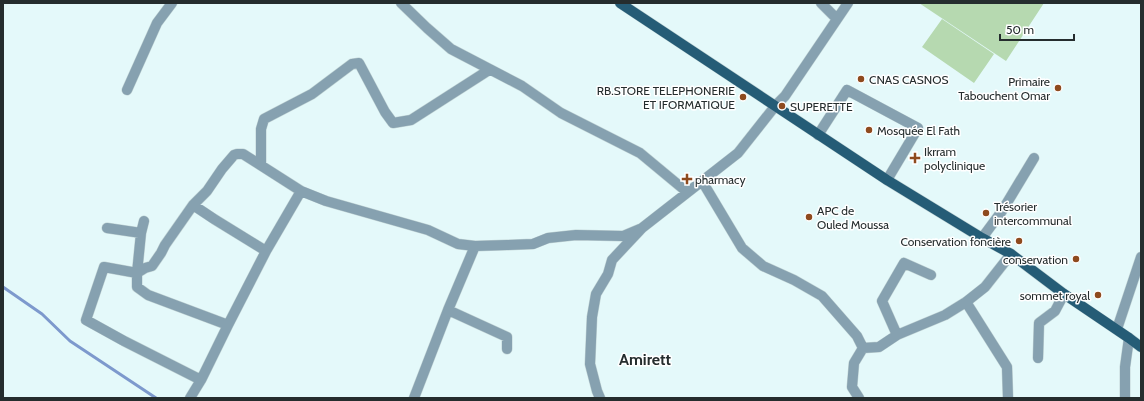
<svg xmlns="http://www.w3.org/2000/svg" width="1144" height="401" font-family="Cabin,sans-serif">
<style>
.green{fill:#b6d9b0}
.lines{fill:none;stroke-linecap:round;stroke-linejoin:round}
.stream{stroke:#7d99cd;stroke-width:3}
.minor-casing{stroke:#c2d4d5;stroke-width:11}
.major-casing{stroke:#c2d4d5;stroke-width:11}
.minor{stroke:#86a1b0;stroke-width:10}
.major{stroke:#255c76;stroke-width:10}
.poi-dot{fill:#8e4a1e;stroke:#fff;stroke-width:1.5}
.labels{text-anchor:middle;dominant-baseline:central;stroke-width:3;stroke-linejoin:round;paint-order:stroke}
.poi-label{font-size:12px;fill:#252d2e;stroke:#fff;text-anchor:start}
.district-label{font-size:16px;font-weight:bold;fill:#252d2e;stroke:#fff}
</style>
<rect width="100%" height="100%" fill="#e4f9fa"/>
<path class="green" d="M919,3H1044L1006,61Z
M942,19L994,54L974,83L922,47Z"/>
<g class="lines">
<path class="stream" d="M3,287L42,314L70,341L156,398"/>
<defs>
<path id="minor" d="M401,3L427,28L451,49L522,86L561,113L640,153L687,192
M821,3L837,19
M127,90L157,23L172,3
M818,135L847,90L918,128L887,180
M261,165V129L264,119L312,94L352,64L359,63L385,112L393,123L411,120L489,70
M702,181L742,248L763,266L794,280L822,296L857,336L863,348L879,347L897,335L945,315L966,302L985,287L1011,254
M193,205L214,219L266,251L301,191
M107,228L141,233
M982,238L1002,211L1034,158
M137,273L145,268L152,266L161,253L165,245L193,205L207,191L222,169L234,155L237,154H243L301,191L326,201L428,230L458,244L475,246L507,245L533,244L548,238L576,235L623,236L642,228
M137,273L141,233L144,221
M966,302L1007,367L1008,398
M448,310L507,337V349
M1117,329L1141,257
M897,335L882,301L904,263L931,275
M1038,358L1039,323L1055,311L1064,294
M201,380L124,341L86,320L104,267L137,273V287L148,295L228,325
M190,398L201,380L228,325L266,251
M414,398L448,310L475,246
M600,398L597,391L590,364L592,317L596,294L608,274L612,260L642,228L738,153L776,105L785,96L848,3
M859,398L852,387L854,363L863,348
M1125,398V367L1129,338"/>
<path id="major" d="M620,3L887,180L982,238L1011,254L1064,294L1129,338L1141,347"/>
</defs>
<use href="#minor" class="minor-casing"/>
<use href="#major" class="major-casing"/>
<use href="#minor" class="minor"/>
<use href="#major" class="major"/>
</g>
<g class="poi-dot">
<circle cx="861" cy="79" r="4"/>
<circle cx="1058" cy="88" r="4"/>
<circle cx="743" cy="97" r="4"/>
<circle cx="782" cy="106" r="4"/>
<circle cx="869" cy="130" r="4"/>
<path d="M913 152h4v4h4v4h-4v4h-4v-4h-4v-4h4z"/>
<path d="M685 173h4v4h4v4h-4v4h-4v-4h-4v-4h4z"/>
<circle cx="986" cy="213" r="4"/>
<circle cx="809" cy="217" r="4"/>
<circle cx="1019" cy="241" r="4"/>
<circle cx="1076" cy="259" r="4"/>
<circle cx="1098" cy="295" r="4"/>
</g>
<g class="labels">
<g class="poi-label">
<text x="869" y="79">CNAS CASNOS</text>
<text x="1050" y="81" text-anchor="end">Primaire<tspan x="1050" dy="14">Tabouchent Omar</tspan></text>
<text x="735" y="90" text-anchor="end">RB.STORE TELEPHONERIE<tspan x="735" dy="14">ET IFORMATIQUE</tspan></text>
<text x="790" y="106">SUPERETTE</text>
<text x="877" y="130">Mosquée El Fath</text>
<text x="924" y="151">Ikrram<tspan x="924" dy="14">polyclinique</tspan></text>
<text x="695" y="179">pharmacy</text>
<text x="994" y="206">Trésorier<tspan x="994" dy="14">intercommunal</tspan></text>
<text x="817" y="210">APC de<tspan x="817" dy="14">Ouled Moussa</tspan></text>
<text x="1011" y="241" text-anchor="end">Conservation foncière</text>
<text x="1068" y="259" text-anchor="end">conservation</text>
<text x="1090" y="295" text-anchor="end">sommet royal</text>
</g>
<g class="district-label">
<text x="645" y="359">Amirett</text>
</g>
</g>
<rect width="1144" height="401" fill="none" stroke="#252d2e" stroke-width="8"/>
<path d="M1000 34v6h74v-6" fill="none" stroke="#252d2e" stroke-width="2"/>
<text x="1006" y="34" font-size="12" fill="#252d2e" stroke="#ffffff" stroke-width="3" paint-order="stroke">50 m</text>
</svg>
